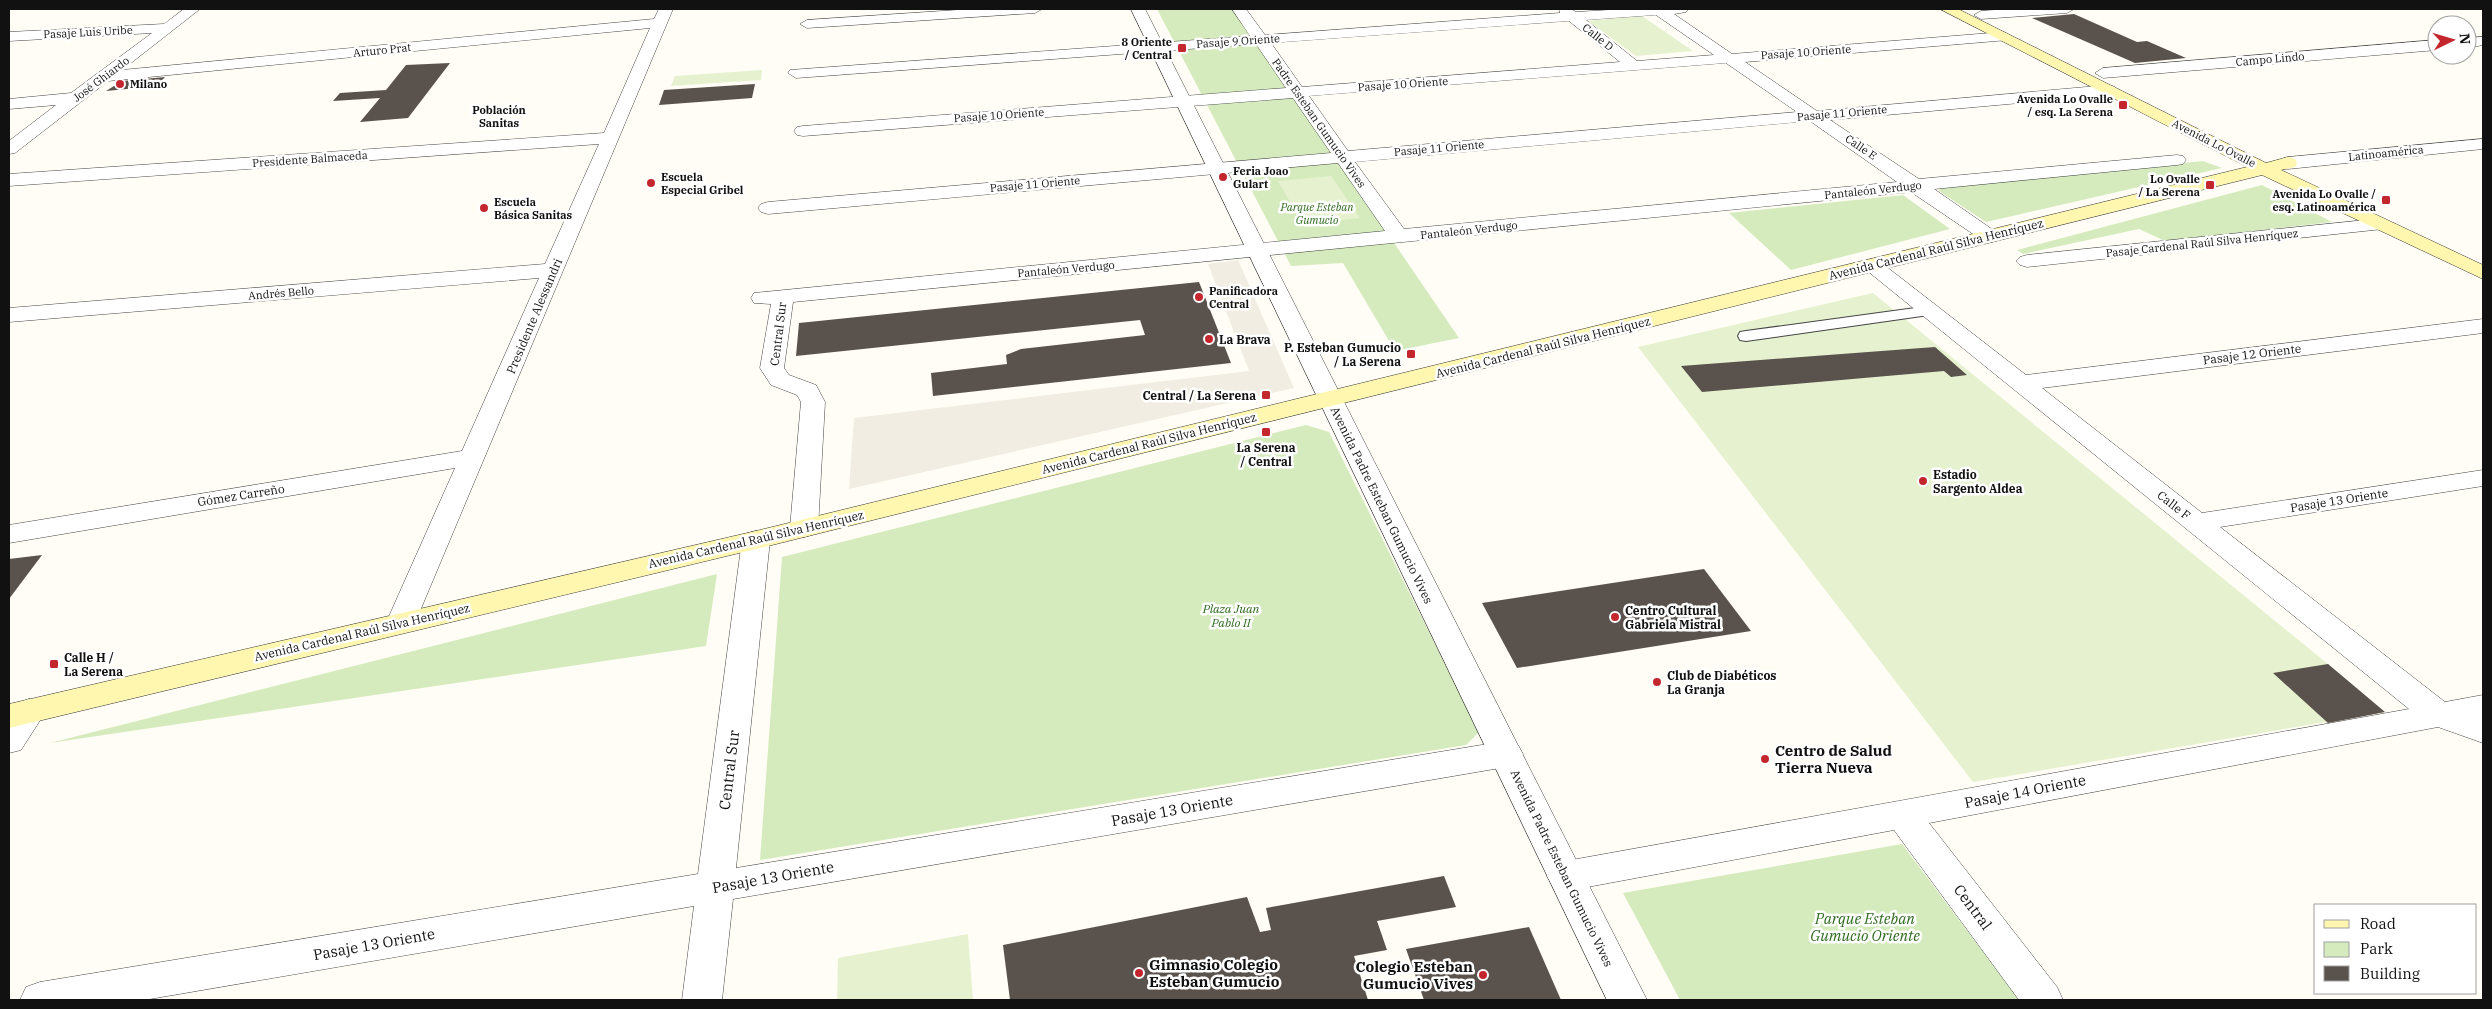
<svg xmlns="http://www.w3.org/2000/svg" width="2492" height="1009" font-family="'IBM Plex Serif',serif">
<style>
.green{fill:#d5ebbd}
.pitch{fill:#e6f2cf}
.plaza{fill:#f1ede2}
.building{fill:#5a524d}
.lines{fill:none;stroke-linecap:round;stroke-linejoin:round}
.service-casing{stroke:#444;stroke-width:2}
.minor-casing{stroke:#444;stroke-width:1}
.tertiary-casing{stroke:#444;stroke-width:1}
.secondary-casing{stroke:#333;stroke-width:1}
.service{fill:#fff;fill-rule:evenodd}
.minor{fill:#fff;fill-rule:evenodd}
.tertiary{fill:#fff;fill-rule:evenodd}
.secondary{fill:#fff6b0;fill-rule:evenodd}
.poi-dot{fill:#c4262e;stroke:#fff;stroke-width:2}
.labels{text-anchor:middle;dominant-baseline:central;stroke-width:5;stroke-linejoin:round;paint-order:stroke}
.far-street-label{font-size:11px;fill:#111;stroke:#fff}
.far-poi-label{font-size:11px;font-weight:bold;fill:#111;stroke:#fff;text-anchor:start}
.far-neighbourhood-label{font-size:11px;font-weight:bold;fill:#111;stroke:#fff}
.far-park-label{font-size:11px;font-style:italic;fill:#2f6b1f;stroke:#fff}
.street-label{font-size:12px;fill:#111;stroke:#fff}
.poi-label{font-size:12px;font-weight:bold;fill:#111;stroke:#fff;text-anchor:start}
.park-label{font-size:12px;font-style:italic;fill:#2f6b1f;stroke:#fff}
.near-poi-label{font-size:15px;font-weight:bold;fill:#111;stroke:#fff;text-anchor:start}
.near-street-label{font-size:15px;fill:#111;stroke:#fff}
.near-park-label{font-size:15px;font-style:italic;fill:#2f6b1f;stroke:#fff}
</style>
<rect width="100%" height="100%" fill="#fffdf5"/>
<path class="green" d="M1157,9H1234L1459,338L1395,351L1343,263L1291,266Z
M2203,161L2222,168L1986,222L1939,191L1940,188Z
M2262,185L2332,222L2165,241L2139,229L2023,254L2017,250Z
M1903,195L1950,229L1791,270L1729,213Z
M1306,425L1329,432L1479,732L1466,745L760,860L782,557Z
M717,574L706,646L50,743Z
M1902,844L2019,1000H1680L1623,893Z"/>
<path class="pitch" d="M1642,16L1693,51L1636,56L1588,21Z
M762,70L761,80L671,86L675,76Z
M1331,176L1360,218L1303,224L1278,181Z
M1873,293L2328,664L2385,712L1973,782L1638,347Z
M968,934L973,1000H837L838,958Z"/>
<path class="plaza" d="M1238,260L1294,388L849,489L854,418L1249,371L1208,264Z"/>
<path class="building" d="M2074,14L2137,42L2147,41L2186,58L2135,63L2032,18Z
M450,63L408,118L360,122L380,98L333,101L340,93L386,90L406,65Z
M165,77L157,86L106,91L122,81Z
M755,84L752,98L659,105L664,90Z
M1199,282L1231,363L933,396L931,373L1007,364L1006,355L1021,349L1145,335L1140,320L796,356L799,323Z
M1935,347L1967,375L1951,377L1944,371L1702,392L1681,366Z
M42,555L9,599V559Z
M1704,569L1751,631L1517,668L1482,603Z
M2328,664L2385,712L2328,723L2273,673Z
M1444,876L1456,907L1377,921L1387,950L1354,956L1368,1000H1010L1003,945L1247,897L1260,932L1271,930L1266,908Z
M1529,927L1561,1000H1424L1406,949Z"/>
<g class="lines">
<defs>
<path id="service" d="M1930,306L1938,311L1936,314L1746,341L1740,340L1738,336L1740,332L1746,331Z"/>
<path id="minor" d="M184,9H200L122,70L654,19L659,9H673L412,630L401,633L390,630L386,623L455,468L9,543V525L462,451L539,278L9,322V308L545,264L599,144L9,186V174L604,133L650,28L108,81L15,153L9,154V141L56,105L9,109V99L71,93L152,33L9,41V32L164,24Z
M973,9H1042L1035,13L807,28L800,24L807,20Z
M1232,9H1246L1265,35L1560,13L1559,9H1571L1576,12L1625,9H1688L1686,12L1674,14L1732,54L2003,32L2008,34L2011,37L2008,40L1745,62L1817,111L2109,85L2115,87L2117,90L2115,93L2109,95L1830,120L1919,179L2177,155L2183,156L2186,160L2183,164L2177,165L1934,189L1996,232L1999,236L1996,240L1989,242L1982,240L1911,192L793,302L784,368L789,375L816,385L825,402L818,528L814,534L804,537L794,534L790,528L801,402L797,395L771,385L760,368L771,304L754,303L751,298L754,293L1385,231L1338,163L768,214L761,212L758,208L761,204L768,202L1331,153L1293,98L803,136L797,135L794,131L797,127L803,126L1286,88L1256,44L796,78L788,73L790,70L1250,36ZM1656,15L1714,55L1637,61L1586,20ZM1569,21L1620,62L1302,87L1271,43ZM1726,63L1797,112L1348,151L1309,96ZM1810,121L1897,182L1404,229L1355,162Z
M2009,9H2074L2067,13L1981,19L1974,15L1981,11Z
M2483,37V45L2467,48V38Z
M2437,40V50L2103,78L2095,73L2103,68Z
M2376,219L2383,221L2386,225L2383,229L2027,267L2020,265L2016,261L2020,257L2027,255Z
M1872,259L1879,261L2026,375L2483,319V333L2042,388L2202,513L2483,470V486L2220,527L2445,702L2483,695V743L2438,727L1929,823L2057,987L2063,1000H2019L1894,830L1566,891L1553,887L1547,876L1553,865L1566,861L2409,709L1865,269L1861,265L1865,261Z
M756,531L766,534L770,540L736,868L1506,741L1518,745L1523,754L1518,763L1506,767L733,899L722,1000H682L694,906L144,1000H20L26,987L40,982L698,874L742,540L746,534Z
M29,699L41,703L46,711L21,750L9,753C9,730 2,707 29,699Z"/>
<path id="tertiary" d="M1131,9H1145L1647,1000H1607Z
M2483,139V149L2288,169L2281,167L2279,163L2281,159L2288,157Z"/>
<path id="secondary" d="M1940,9H1958L2266,163L2288,157L2295,159L2297,163L2295,167L2281,170L2483,265V279L2262,175L756,549L9,728V704L756,531L2247,167Z"/>
</defs>
<use href="#service" class="service-casing"/>
<use href="#minor" class="minor-casing"/>
<use href="#tertiary" class="tertiary-casing"/>
<use href="#secondary" class="secondary-casing"/>
<use href="#service" class="service"/>
<use href="#minor" class="minor"/>
<use href="#tertiary" class="tertiary"/>
<use href="#secondary" class="secondary"/>
</g>
<g class="poi-dot">
<rect x="1177" y="43" width="10" height="10" rx="2.5"/>
<circle cx="120" cy="84" r="5"/>
<rect x="2118" y="100" width="10" height="10" rx="2.5"/>
<circle cx="1223" cy="177" r="5"/>
<circle cx="651" cy="183" r="5"/>
<rect x="2205" y="180" width="10" height="10" rx="2.5"/>
<rect x="2381" y="195" width="10" height="10" rx="2.5"/>
<circle cx="484" cy="208" r="5"/>
<circle cx="1199" cy="297" r="5"/>
<circle cx="1209" cy="339" r="5"/>
<rect x="1406" y="349" width="10" height="10" rx="2.5"/>
<rect x="1261" y="390" width="10" height="10" rx="2.5"/>
<rect x="1261" y="427" width="10" height="10" rx="2.5"/>
<circle cx="1923" cy="481" r="5"/>
<circle cx="1615" cy="617" r="5"/>
<rect x="49" y="659" width="10" height="10" rx="2.5"/>
<circle cx="1657" cy="682" r="5"/>
<circle cx="1765" cy="759" r="5"/>
<circle cx="1139" cy="973" r="5"/>
<circle cx="1483" cy="975" r="5"/>
</g>
<g class="labels">
<g class="far-street-label">
<text transform="translate(88 32) rotate(-3)">Pasaje Luis Uribe</text>
<text transform="translate(1598 37) rotate(38)">Calle D</text>
<text transform="translate(1238 41) rotate(-4)">Pasaje 9 Oriente</text>
<text transform="translate(382 50) rotate(-6)">Arturo Prat</text>
<text transform="translate(1806 52) rotate(-4)">Pasaje 10 Oriente</text>
<text transform="translate(2270 59) rotate(-5)">Campo Lindo</text>
<text transform="translate(101 79) rotate(-37)">José Ghiardo</text>
<text transform="translate(1403 84) rotate(-4)">Pasaje 10 Oriente</text>
<text transform="translate(1842 113) rotate(-5)">Pasaje 11 Oriente</text>
<text transform="translate(999 115) rotate(-4)">Pasaje 10 Oriente</text>
<text transform="translate(1319 123) rotate(55)">Padre Esteban Gumucio Vives</text>
<text transform="translate(2214 143) rotate(27)">Avenida Lo Ovalle</text>
<text transform="translate(1861 147) rotate(34)">Calle E</text>
<text transform="translate(1439 148) rotate(-5)">Pasaje 11 Oriente</text>
<text transform="translate(2386 153) rotate(-6)">Latinoamérica</text>
<text transform="translate(310 159) rotate(-4)">Presidente Balmaceda</text>
<text transform="translate(1035 184) rotate(-5)">Pasaje 11 Oriente</text>
<text transform="translate(1873 190) rotate(-6)">Pantaleón Verdugo</text>
<text transform="translate(1469 230) rotate(-6)">Pantaleón Verdugo</text>
<text transform="translate(2202 243) rotate(-6)">Pasaje Cardenal Raúl Silva Henríquez</text>
<text transform="translate(1066 269) rotate(-5)">Pantaleón Verdugo</text>
<text transform="translate(281 293) rotate(-5)">Andrés Bello</text>
</g>
<g class="far-poi-label">
<text x="1172" y="42" text-anchor="end">8 Oriente<tspan x="1172" dy="13">/ Central</tspan></text>
<text x="130" y="84">Milano</text>
<text x="2113" y="99" text-anchor="end">Avenida Lo Ovalle<tspan x="2113" dy="13">/ esq. La Serena</tspan></text>
<text x="1233" y="171">Feria Joao<tspan x="1233" dy="13">Gulart</tspan></text>
<text x="661" y="177">Escuela<tspan x="661" dy="13">Especial Gribel</tspan></text>
<text x="2200" y="179" text-anchor="end">Lo Ovalle<tspan x="2200" dy="13">/ La Serena</tspan></text>
<text x="2376" y="194" text-anchor="end">Avenida Lo Ovalle /<tspan x="2376" dy="13">esq. Latinoamérica</tspan></text>
<text x="494" y="202">Escuela<tspan x="494" dy="13">Básica Sanitas</tspan></text>
<text x="1209" y="291">Panificadora<tspan x="1209" dy="13">Central</tspan></text>
</g>
<g class="far-neighbourhood-label">
<text x="499" y="110">Población<tspan x="499" dy="13">Sanitas</tspan></text>
</g>
<g class="far-park-label">
<text x="1317" y="207">Parque Esteban<tspan x="1317" dy="13">Gumucio</tspan></text>
</g>
<g class="street-label">
<text transform="translate(1936 249) rotate(-14)">Avenida Cardenal Raúl Silva Henríquez</text>
<text transform="translate(534 316) rotate(-67)">Presidente Alessandri</text>
<text transform="translate(778 334) rotate(-83)">Central Sur</text>
<text transform="translate(1543 347) rotate(-14)">Avenida Cardenal Raúl Silva Henríquez</text>
<text transform="translate(2252 354) rotate(-7)">Pasaje 12 Oriente</text>
<text transform="translate(1149 443) rotate(-14)">Avenida Cardenal Raúl Silva Henríquez</text>
<text transform="translate(241 495) rotate(-9)">Gómez Carreño</text>
<text transform="translate(2339 500) rotate(-9)">Pasaje 13 Oriente</text>
<text transform="translate(1382 505) rotate(64)">Avenida Padre Esteban Gumucio Vives</text>
<text transform="translate(2174 505) rotate(38)">Calle F</text>
<text transform="translate(756 539) rotate(-13)">Avenida Cardenal Raúl Silva Henríquez</text>
<text transform="translate(362 632) rotate(-13)">Avenida Cardenal Raúl Silva Henríquez</text>
<text transform="translate(1562 868) rotate(64)">Avenida Padre Esteban Gumucio Vives</text>
</g>
<g class="poi-label">
<text x="1219" y="339">La Brava</text>
<text x="1401" y="347" text-anchor="end">P. Esteban Gumucio<tspan x="1401" dy="14">/ La Serena</tspan></text>
<text x="1256" y="395" text-anchor="end">Central / La Serena</text>
<text x="1266" y="447" text-anchor="middle">La Serena<tspan x="1266" dy="14">/ Central</tspan></text>
<text x="1933" y="474">Estadio<tspan x="1933" dy="14">Sargento Aldea</tspan></text>
<text x="1625" y="610">Centro Cultural<tspan x="1625" dy="14">Gabriela Mistral</tspan></text>
<text x="64" y="657">Calle H /<tspan x="64" dy="14">La Serena</tspan></text>
<text x="1667" y="675">Club de Diabéticos<tspan x="1667" dy="14">La Granja</tspan></text>
</g>
<g class="park-label">
<text x="1231" y="608">Plaza Juan<tspan x="1231" dy="14">Pablo II</tspan></text>
</g>
<g class="near-poi-label">
<text x="1775" y="750">Centro de Salud<tspan x="1775" dy="17">Tierra Nueva</tspan></text>
<text x="1149" y="964">Gimnasio Colegio<tspan x="1149" dy="17">Esteban Gumucio</tspan></text>
<text x="1473" y="966" text-anchor="end">Colegio Esteban<tspan x="1473" dy="17">Gumucio Vives</tspan></text>
</g>
<g class="near-street-label">
<text transform="translate(729 770) rotate(-83)">Central Sur</text>
<text transform="translate(2025 791) rotate(-11)">Pasaje 14 Oriente</text>
<text transform="translate(1172 810) rotate(-10)">Pasaje 13 Oriente</text>
<text transform="translate(773 877) rotate(-10)">Pasaje 13 Oriente</text>
<text transform="translate(1973 907) rotate(53)">Central</text>
<text transform="translate(374 944) rotate(-10)">Pasaje 13 Oriente</text>
</g>
<g class="near-park-label">
<text x="1865" y="918">Parque Esteban<tspan x="1865" dy="17">Gumucio Oriente</tspan></text>
</g>
</g>
<rect width="2492" height="1009" fill="none" stroke="#111111" stroke-width="20"/>
<rect x="2314" y="904" width="162" height="90" fill="#ffffff" stroke="#a0a0a0"/>
<rect x="2324" y="920" width="25" height="8" fill="#fff6b0" stroke="#a0a0a0"/>
<text x="2360" y="929" font-size="15" fill="#111111">Road</text>
<rect x="2324" y="942" width="25" height="15" fill="#d5ebbd" stroke="#a0a0a0"/>
<text x="2360" y="954" font-size="15" fill="#111111">Park</text>
<rect x="2324" y="966" width="25" height="15" fill="#5a524d" stroke="#a0a0a0"/>
<text x="2360" y="979" font-size="15" fill="#111111">Building</text>
<g transform="translate(2452 40) rotate(85)"><circle r="24" fill="#ffffff" stroke="#a0a0a0"/>
<path d="M0-4L9 19L0 12L-9 19Z" fill="#c4262e"/>
<text y="-8" font-size="14" font-weight="bold" text-anchor="middle" fill="#111111">N</text>
</g>
</svg>
